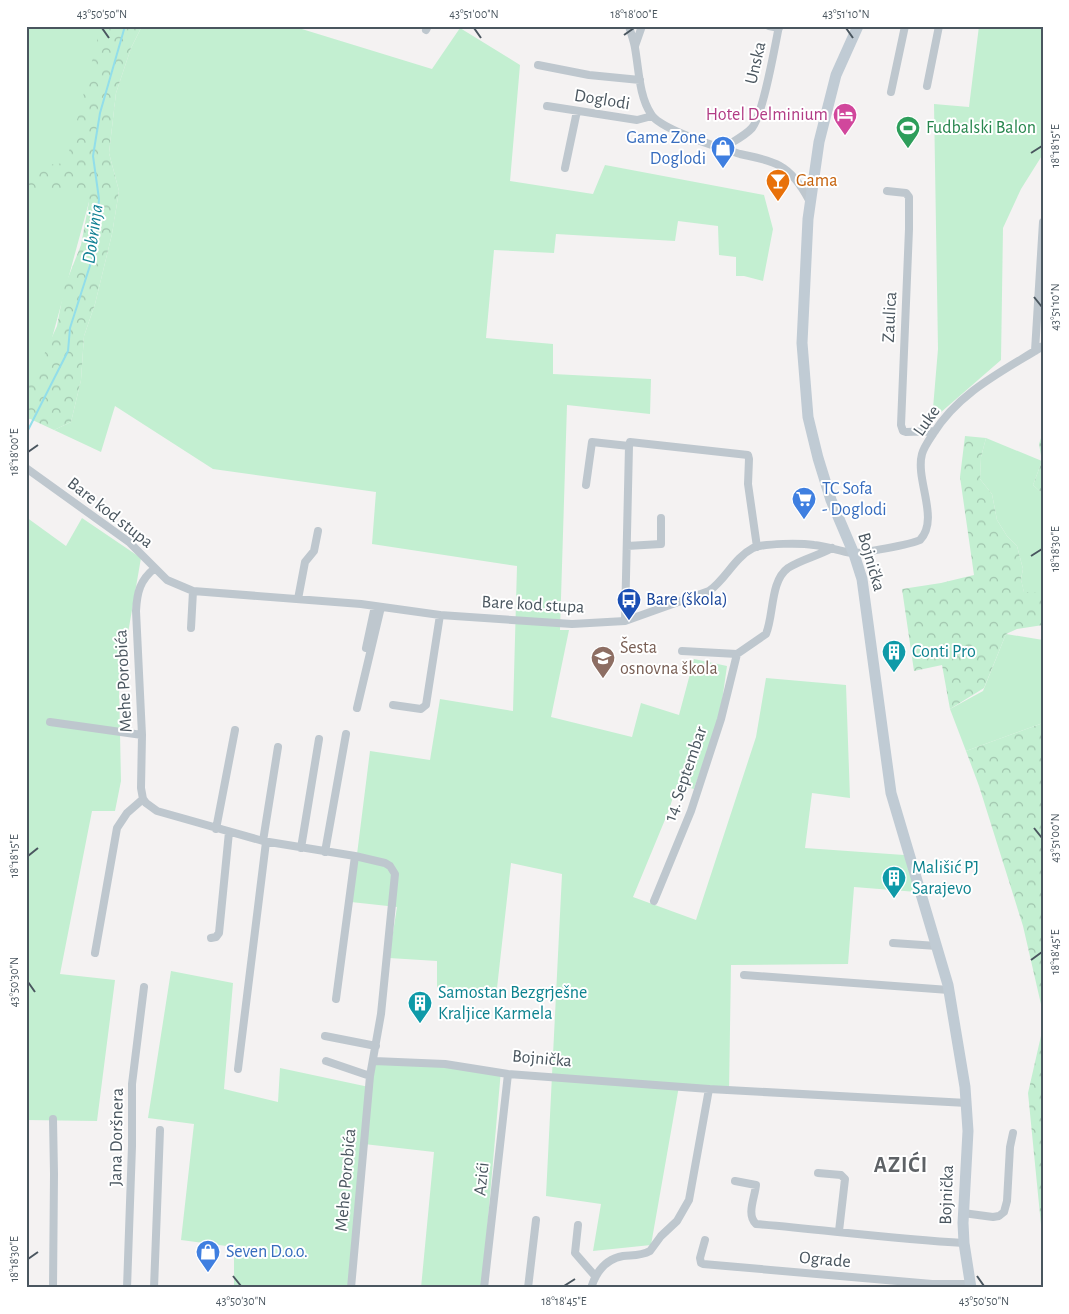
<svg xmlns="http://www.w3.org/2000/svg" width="1069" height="1314" font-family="'Alegreya Sans',sans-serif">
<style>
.grass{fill:#c3efd1}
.forest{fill:url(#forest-crowns)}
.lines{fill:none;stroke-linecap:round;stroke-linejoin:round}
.stream{stroke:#92deea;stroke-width:2}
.minor{stroke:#bec7ce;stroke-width:8}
.secondary{stroke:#c0cbd4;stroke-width:11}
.ticks{fill:none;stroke:#4a565f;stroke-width:2}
.labels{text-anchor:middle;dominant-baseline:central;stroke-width:4;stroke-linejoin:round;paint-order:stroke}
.street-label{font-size:18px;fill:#4a565f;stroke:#fff}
.hotel-label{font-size:18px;fill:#b23c85;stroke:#fff;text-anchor:end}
.leisure-label{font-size:18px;fill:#27864d;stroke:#fff;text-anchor:start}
.shop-label{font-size:18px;fill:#366cbe;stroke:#fff;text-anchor:start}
.food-label{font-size:18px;fill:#c56008;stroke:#fff;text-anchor:start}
.transit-label{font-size:18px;fill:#164399;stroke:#fff;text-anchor:start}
.education-label{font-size:18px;fill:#785e54;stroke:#fff;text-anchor:start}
.culture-label{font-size:18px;fill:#0d838f;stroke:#fff;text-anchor:start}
.water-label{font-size:19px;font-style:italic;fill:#118194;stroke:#fff}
.district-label{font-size:22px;font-weight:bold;letter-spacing:1px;fill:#5e6266;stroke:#fff}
.neatline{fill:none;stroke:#4a565f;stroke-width:2}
.ticks-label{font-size:12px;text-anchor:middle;fill:#4a565f}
</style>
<defs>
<pattern id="forest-crowns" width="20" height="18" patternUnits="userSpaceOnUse" patternTransform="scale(1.25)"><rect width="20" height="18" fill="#c3efd1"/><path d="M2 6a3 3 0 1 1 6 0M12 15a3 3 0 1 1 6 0" fill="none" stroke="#a0c4ad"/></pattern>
</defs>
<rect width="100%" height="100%" fill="#f4f2f2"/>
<path class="grass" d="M26,26H115L89,202L30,419L26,417Z
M142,26H292L432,69L460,28L520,65L510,181L593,194L605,165L764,195L773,229L763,281L744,276H736V257L719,255L718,226L678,221L675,241L556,234L554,253L494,250L486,338L553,344V374L651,379L650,414L567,405L560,630H569L551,717L632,737L641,703L679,715L694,659L727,666L720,715L694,789L677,784L669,810L633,897L696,920L756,737L766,678L846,685L850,798L812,793L805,848L904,855L917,892L854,887L848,964L731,965L729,1092L679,1086L651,1245L593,1251L601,1204L546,1196L562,874L511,863L496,997L437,990V961L389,958L397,907L351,902L370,751L430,760L440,699L513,711L517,566L372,544L376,492L213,469L115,406L101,452L54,430L71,422L81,380L84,336L95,304L112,234L119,191L109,153L116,93L131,48Z
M979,26H1043V154L1021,189L1003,228L1001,360L932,420L938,349L934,104L969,107Z
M986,438L1042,461L1033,485L1043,494V593H1024L1021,579L1023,569L1017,546L1007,536L997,520L992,494L980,479L981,457Z
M26,517L66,546L82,518L141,558L119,685L121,781L115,811H92L60,974L115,980L97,1121L26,1120Z
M1006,634L1043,640V723L966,751L950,709L983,691Z
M171,971L233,983L224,1089L278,1102L280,1068L369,1087L374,1059L501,1070L482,1288H421L434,1152L364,1144L348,1288H234V1247L181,1240L194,1124L148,1118Z"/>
<path class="forest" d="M101,26H142L131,48L116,93L109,153L119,191L112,234L95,304L84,336L81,380L71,422L54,430L26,417V383L33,379L57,326L64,288L81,245L89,202L77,191L57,192L37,188H26V167L66,163Z
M1043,432V494L1033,485L1042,461L1039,444Z
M965,436L986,438L981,457L980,479L992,494L997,520L1007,536L1017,546L1023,569L1021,579L1024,592L1043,593V625L1017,629L1006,634L984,688L950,709L942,665L914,671L902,589L941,583L974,575L960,477Z
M1043,723V1013L1023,926L979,786L966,751Z
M1043,1027V1245L1028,1093Z"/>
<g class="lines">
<path class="stream" d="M26,434L68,351L70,328L94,253L99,199L93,156L100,113L125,26"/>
<path class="minor" d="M629,26C631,34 634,41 635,48C639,70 639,96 651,114C660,130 721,148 740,154C753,157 768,159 780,166C793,173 802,187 809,200
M769,26L779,28
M426,30L428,26
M635,46L642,26
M538,65L589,75L640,80
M927,86L939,26
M891,92L905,26
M547,106L637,120L652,116
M723,148C732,142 745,136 752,128C763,115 775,46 779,26
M565,168L577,111
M887,191L906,193L909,197V229L901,425L903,431L906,432L935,431
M1035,351L1043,222
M26,468L129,542L167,580L193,591L361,604L440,615L572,624L625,621L709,591C726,579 734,558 753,548C765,543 801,543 814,545C827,546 839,551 852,553C860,554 912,544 920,540C940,519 915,480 922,454C924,447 929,440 933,434C959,392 1003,371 1043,346
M586,485L592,442L629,446
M627,546L661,544V518
M155,568C140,580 137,592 136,611L142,735L141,788L143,799L146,803L157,811L263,841L355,856L385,863L390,866L395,874L381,1014L370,1076L351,1288
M298,599L305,562L314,551L318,531
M625,621L629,446L630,442L748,455L749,459L748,484L757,547
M191,628L193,591
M366,648L375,606
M682,651L737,654
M393,705L421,709L426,705L440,615
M357,708L381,607
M50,722L142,735
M216,829L235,730
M263,841L278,747
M301,848L319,739
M325,852L346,734
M654,901L691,811L721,719L737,654L766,634C774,615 770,581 788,568C802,559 818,556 832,548
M211,938L216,937L219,933L229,832
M893,943L937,946
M95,953L117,828L127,813L143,799
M744,975L949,990
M336,999L355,856
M325,1036L376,1046
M326,1061L370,1076
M374,1061L445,1064L508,1074L709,1089L967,1103
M238,1069L266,842
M818,1173L841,1175L845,1179L839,1231
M735,1181L756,1185C755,1197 746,1215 756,1224C826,1230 894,1239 964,1243
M963,1213L993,1217L999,1216L1004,1212L1007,1201L1010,1147L1013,1133
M578,1225L575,1253L595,1276
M705,1240L700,1258L701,1263L703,1264L932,1284H970
M53,1288L54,1174L53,1119
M127,1288L132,1146V1084L144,987
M154,1288L160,1130
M484,1288L508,1074
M528,1288L536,1220
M591,1288C596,1272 606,1259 623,1256C633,1255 641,1256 650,1251L661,1236L677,1221L689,1200L709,1089"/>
<path class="secondary" d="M858,26L836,75L819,142L808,219L802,343L808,417L818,458L831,500L854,554L862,579L891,793L948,985L965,1087L968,1131L963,1223L964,1243L971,1288"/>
</g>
<path class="ticks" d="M102,28L109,38M474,28L481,38M846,28L853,38M624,35L634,28M1031,153L1042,146M1034,297L1042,307M28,452L38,445M1031,556L1042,549M1034,828L1042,838M28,856L38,848M1031,960L1042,952M28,982L35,992M28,1259L38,1252M233,1276L241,1286M977,1276L984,1286M564,1286L575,1279"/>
<defs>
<symbol id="hotel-pin" viewBox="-11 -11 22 30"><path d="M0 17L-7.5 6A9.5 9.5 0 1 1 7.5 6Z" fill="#d1479c" stroke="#fff"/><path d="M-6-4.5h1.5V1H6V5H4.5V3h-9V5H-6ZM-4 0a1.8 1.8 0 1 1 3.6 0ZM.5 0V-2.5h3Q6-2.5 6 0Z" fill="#fff"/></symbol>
<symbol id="stadium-pin" viewBox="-11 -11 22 30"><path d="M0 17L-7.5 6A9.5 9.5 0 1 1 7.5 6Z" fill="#2e9e5b" stroke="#fff"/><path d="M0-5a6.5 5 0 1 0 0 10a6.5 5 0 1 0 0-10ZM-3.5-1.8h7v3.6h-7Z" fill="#fff"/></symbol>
<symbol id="shop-pin" viewBox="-11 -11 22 30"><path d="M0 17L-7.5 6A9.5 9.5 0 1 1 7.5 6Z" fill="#3f7fe0" stroke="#fff"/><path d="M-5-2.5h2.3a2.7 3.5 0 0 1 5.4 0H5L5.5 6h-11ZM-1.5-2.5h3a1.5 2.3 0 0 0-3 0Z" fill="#fff"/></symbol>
<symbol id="bar-pin" viewBox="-11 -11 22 30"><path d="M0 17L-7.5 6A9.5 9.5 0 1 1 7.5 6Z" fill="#e8710a" stroke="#fff"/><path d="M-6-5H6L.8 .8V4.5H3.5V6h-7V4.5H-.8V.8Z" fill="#fff"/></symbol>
<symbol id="supermarket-pin" viewBox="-11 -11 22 30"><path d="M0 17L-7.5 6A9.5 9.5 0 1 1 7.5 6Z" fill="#3f7fe0" stroke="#fff"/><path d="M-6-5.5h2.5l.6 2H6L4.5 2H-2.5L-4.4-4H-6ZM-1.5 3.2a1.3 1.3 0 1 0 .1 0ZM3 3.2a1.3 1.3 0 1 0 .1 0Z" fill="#fff"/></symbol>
<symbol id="bus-pin" viewBox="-11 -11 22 30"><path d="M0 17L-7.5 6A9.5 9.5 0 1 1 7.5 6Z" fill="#1a4fb4" stroke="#fff"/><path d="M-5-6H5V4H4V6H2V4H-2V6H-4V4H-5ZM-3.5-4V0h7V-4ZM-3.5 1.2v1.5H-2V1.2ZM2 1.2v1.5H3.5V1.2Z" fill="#fff"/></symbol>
<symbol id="building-pin" viewBox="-11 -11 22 30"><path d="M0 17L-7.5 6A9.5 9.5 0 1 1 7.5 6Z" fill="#0f9aa8" stroke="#fff"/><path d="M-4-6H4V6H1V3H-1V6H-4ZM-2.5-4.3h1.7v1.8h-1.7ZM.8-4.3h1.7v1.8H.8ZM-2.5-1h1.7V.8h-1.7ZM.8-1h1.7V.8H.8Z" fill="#fff"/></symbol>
<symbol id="school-pin" viewBox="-11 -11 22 30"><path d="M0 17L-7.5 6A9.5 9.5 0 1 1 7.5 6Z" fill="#8d6e63" stroke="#fff"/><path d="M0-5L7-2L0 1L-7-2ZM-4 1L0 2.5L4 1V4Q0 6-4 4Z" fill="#fff"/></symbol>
</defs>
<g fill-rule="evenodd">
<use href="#hotel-pin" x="831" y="101" width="28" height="38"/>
<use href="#stadium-pin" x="894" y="114" width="28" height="38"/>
<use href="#shop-pin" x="709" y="134" width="28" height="38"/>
<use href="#bar-pin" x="764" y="167" width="28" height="38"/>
<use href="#supermarket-pin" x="790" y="485" width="28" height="38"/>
<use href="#bus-pin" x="615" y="586" width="28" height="38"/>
<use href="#building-pin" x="880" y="638" width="28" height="38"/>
<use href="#school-pin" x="589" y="644" width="28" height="38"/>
<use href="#building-pin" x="880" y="864" width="28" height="38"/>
<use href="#building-pin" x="406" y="989" width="28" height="38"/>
<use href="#shop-pin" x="194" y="1238" width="28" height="38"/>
</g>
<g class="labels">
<g class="street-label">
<text transform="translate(756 63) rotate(-77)">Unska</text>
<text transform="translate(602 100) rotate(9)">Doglodi</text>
<text transform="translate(890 317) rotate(-87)">Zaulica</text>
<text transform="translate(927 421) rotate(-55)">Luke</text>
<text transform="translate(110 513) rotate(38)">Bare kod stupa</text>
<text transform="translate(871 562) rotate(74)">Bojnička</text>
<text transform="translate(533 605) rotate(3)">Bare kod stupa</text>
<text transform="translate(124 681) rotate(-93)">Mehe Porobića</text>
<text transform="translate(686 774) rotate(-71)">14. Septembar</text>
<text transform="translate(542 1059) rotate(5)">Bojnička</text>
<text transform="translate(117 1137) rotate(-89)">Jana Doršnera</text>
<text transform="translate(482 1179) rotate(-84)">Azići</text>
<text transform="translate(346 1180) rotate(-85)">Mehe Porobića</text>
<text transform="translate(947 1195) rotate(-88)">Bojnička</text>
<text transform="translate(825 1260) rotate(5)">Ograde</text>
</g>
<g class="hotel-label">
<text x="828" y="115">Hotel Delminium</text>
</g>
<g class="leisure-label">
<text x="926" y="128">Fudbalski Balon</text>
</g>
<g class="shop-label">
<text x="706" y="138" text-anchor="end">Game Zone<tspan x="706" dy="21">Doglodi</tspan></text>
<text x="822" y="489">TC Sofa<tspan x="822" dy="21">- Doglodi</tspan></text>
<text x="226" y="1252">Seven D.o.o.</text>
</g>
<g class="food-label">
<text x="796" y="181">Gama</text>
</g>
<g class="transit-label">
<text x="646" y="600">Bare (škola)</text>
</g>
<g class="education-label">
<text x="620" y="648">Šesta<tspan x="620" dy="21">osnovna škola</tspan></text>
</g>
<g class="culture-label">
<text x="912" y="652">Conti Pro</text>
<text x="912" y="868">Mališić PJ<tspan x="912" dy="21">Sarajevo</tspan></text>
<text x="438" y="993">Samostan Bezgrješne<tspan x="438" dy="21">Kraljice Karmela</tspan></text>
</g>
<g class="water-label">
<text transform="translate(93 234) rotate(-82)">Dobrinja</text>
</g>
<g class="district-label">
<text x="901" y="1165">AZIĆI</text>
</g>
</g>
<rect width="1069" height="1314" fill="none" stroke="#ffffff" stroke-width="55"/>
<rect x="28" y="28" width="1014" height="1258" class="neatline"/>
<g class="ticks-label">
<text x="102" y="18">43°50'50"N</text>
<text x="474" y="18">43°51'00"N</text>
<text x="634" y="18">18°18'00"E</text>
<text x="846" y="18">43°51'10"N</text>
<text transform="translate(1055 146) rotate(-90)" y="4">18°18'15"E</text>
<text transform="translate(1055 307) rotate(-90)" y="4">43°51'10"N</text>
<text transform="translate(14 452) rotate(-90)" y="4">18°18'00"E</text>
<text transform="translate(1055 549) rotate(-90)" y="4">18°18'30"E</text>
<text transform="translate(1055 838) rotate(-90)" y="4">43°51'00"N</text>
<text transform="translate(14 856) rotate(-90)" y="4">18°18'15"E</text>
<text transform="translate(1055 952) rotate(-90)" y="4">18°18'45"E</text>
<text transform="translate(14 982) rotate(-90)" y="4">43°50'30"N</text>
<text transform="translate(14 1259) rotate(-90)" y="4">18°18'30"E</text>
<text x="241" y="1305">43°50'30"N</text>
<text x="564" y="1305">18°18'45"E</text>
<text x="984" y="1305">43°50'50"N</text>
</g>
</svg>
